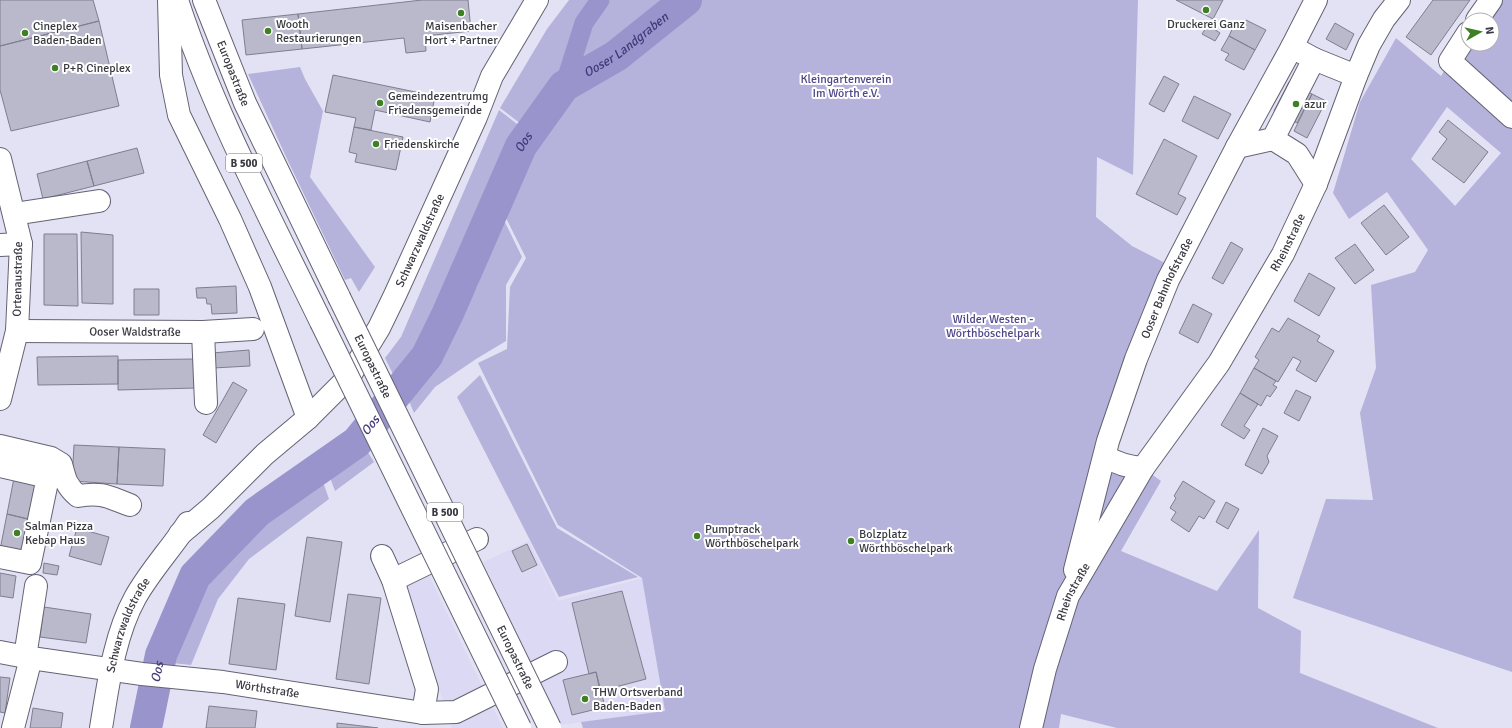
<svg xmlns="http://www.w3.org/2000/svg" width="1512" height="728" font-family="Signika,sans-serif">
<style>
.built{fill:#dbd9f3}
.green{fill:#b5b2dc;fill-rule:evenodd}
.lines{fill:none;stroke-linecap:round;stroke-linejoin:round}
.canal{stroke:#9994cb;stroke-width:19}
.river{stroke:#9994cb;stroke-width:32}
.building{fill:#bab9cb;stroke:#7f7e8f}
.minor-casing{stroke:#646373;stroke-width:24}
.major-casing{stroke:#646373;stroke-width:24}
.minor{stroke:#fff;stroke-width:22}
.major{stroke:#fff;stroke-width:22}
.major-bridge-casing{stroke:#646373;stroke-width:24;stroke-linecap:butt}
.major-bridge{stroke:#fff;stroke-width:22}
.poi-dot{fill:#3e8023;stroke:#fff;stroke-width:1.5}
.labels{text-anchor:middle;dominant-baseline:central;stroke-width:4;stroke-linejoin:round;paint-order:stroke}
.shield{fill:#fff;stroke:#75747a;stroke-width:1}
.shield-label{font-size:11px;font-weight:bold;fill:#3a3941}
.poi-label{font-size:12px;fill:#3a3941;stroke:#fff;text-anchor:start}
.street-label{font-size:12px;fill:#3a3941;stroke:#fff}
.park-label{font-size:12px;fill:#504589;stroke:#fff}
.water-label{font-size:13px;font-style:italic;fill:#423779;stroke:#fff}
</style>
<rect width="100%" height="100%" fill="#e3e2f4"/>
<path class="built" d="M529,541L558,601L642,578L665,711L560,725L511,624L483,562Z
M427,571L466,653L503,728H452L440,691L436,690L404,583Z"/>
<path class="green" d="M569,0H1138L1133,175L1097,157L1096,217L1132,246L1171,266L1105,456L1143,468L1161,481L1121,551L1217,591L1259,530L1258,608L1301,631L1300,673L1438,728H1117L1061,714L1059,728H583L581,722L665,711L642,578L558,525L478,363L507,349L510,287L526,258L503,212L518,171L574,86L616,56L609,45L560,77L521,124L500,108L547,29Z
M1491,0H1512V672L1293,598L1326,499L1373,500L1360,413L1376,368L1371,285L1415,272L1428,250L1387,192L1349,219L1333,193L1360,102L1396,38L1441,76L1450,61L1468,44H1492V20H1477ZM1447,107L1501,153L1455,206L1411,159Z
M300,67L305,79L323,111L310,177L375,267L359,292L351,278L345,280L288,161L248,74Z
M499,110L521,127L423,351L398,384L385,358L401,337Z
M502,216L522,257L506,285V341L476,359L435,387L414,413L407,396L477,287Z
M480,375L557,528L638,577L559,597L457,397Z
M366,449L374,462L335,491L329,475Z
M323,482L329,499L249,559L218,599L191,665L172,663L190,616L210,575L232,547Z"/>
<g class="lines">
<path class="canal" d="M564,86L584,23L600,0"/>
<path class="river" id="s1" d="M146,728L161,655L195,576L257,512L357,442L427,356L448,313L521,146L564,86L616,56L686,0"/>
</g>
<path class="building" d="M0,0H93L99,21L0,46Z
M422,0H468L471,31L425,36L426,51L406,53L404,38L302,49L298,14Z
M1176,0H1223L1213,19Z
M1433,0H1470L1431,55L1406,37Z
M298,14L302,49L246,55L242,20Z
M1246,20L1266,30L1255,50L1229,36L1234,25L1242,29Z
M99,21L119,106L11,131L0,90V46Z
M1335,23L1354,34L1346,50L1326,39Z
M1208,25L1220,33L1215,41L1202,34Z
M1229,36L1255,50L1244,70L1225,60L1229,54L1221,50Z
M333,75L435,96L430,122L375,110L371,130L354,127L356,118L325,112Z
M1164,76L1179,84L1164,112L1149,104Z
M1289,82L1312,94L1297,123L1274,111Z
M1312,94L1326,101L1307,138L1294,131Z
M1194,96L1231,114L1218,139L1182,121Z
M1448,120L1488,152L1464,183L1432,159L1447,139L1439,132Z
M354,127L403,137L396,170L355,162L357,154L349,152Z
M1164,139L1197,156L1178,194L1186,198L1177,215L1136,194Z
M137,148L144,173L94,186L87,161Z
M87,161L94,186L43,199L37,174Z
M1384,205L1409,237L1386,255L1361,223Z
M81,232L113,235V304L82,303Z
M44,234H77L78,306L44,305Z
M1231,242L1243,249L1223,284L1212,278Z
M1355,244L1374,270L1355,284L1335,258Z
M1309,273L1335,288L1319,316L1294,301Z
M236,286L237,313L212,314L211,304H207L206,298H197L196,288Z
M134,289H159V315H134Z
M1193,304L1212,314L1198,343L1179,333Z
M1288,318L1320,336L1317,341L1334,351L1316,382L1296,370L1301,361L1293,357L1278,382L1254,368L1259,360L1255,357L1272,328L1279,332Z
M249,350L250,366L213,368L212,353Z
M118,356V384L38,385L37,357Z
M196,359L197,388L118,390V360Z
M1254,368L1276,381L1273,385L1277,387L1270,397L1267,395L1261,406L1240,393Z
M233,382L247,390L216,443L203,435Z
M1296,390L1311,397L1299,421L1284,413Z
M1240,393L1258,404L1244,426L1250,430L1244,439L1221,425Z
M1263,428L1278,436L1267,456L1269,462L1262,474L1245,465Z
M74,445L119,447L117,484L72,481Z
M119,447L165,449L163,486L117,484Z
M14,478L39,483L32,520L7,514Z
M1183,481L1215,501L1204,519L1199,516L1189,532L1171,520L1176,512L1170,508L1176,498L1174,496Z
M1226,502L1239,509L1228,529L1216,522Z
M7,514L32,520L25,557L0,550Z
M77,528L109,537L101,565L69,556Z
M307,537L342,542L330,622L295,616Z
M527,544L537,565L522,572L512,551Z
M44,563L59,566L57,575L43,573Z
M0,573L16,576L13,598L0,596Z
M622,591L646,679L600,691L596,672L589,674L572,603Z
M348,594L381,598L369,684L336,679Z
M238,598L285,604L276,670L229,664Z
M44,607L91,614L86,643L40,637Z
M596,672L605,707L572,715L563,680Z
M0,677L10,678L5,713L0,712Z
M209,706L257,711L255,728H206Z
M33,708L63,713L61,728H30Z
M337,723L362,726L378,728H337Z"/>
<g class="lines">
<defs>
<g id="minor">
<path d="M1477,20L1491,0"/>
<path d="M1468,33L1450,61L1512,117"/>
<path d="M1314,59L1356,76"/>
<path d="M1273,139L1297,154L1316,184"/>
<path d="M1237,147L1273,139L1314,59L1292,47"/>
<path d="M0,159L21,244L17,331L0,399"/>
<path d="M14,214L99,201"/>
<path d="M0,245L21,244"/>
<path id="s2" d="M17,331L203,332L253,329"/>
<path d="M203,332L206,403"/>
<path d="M0,446L51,458L61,464C65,479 66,486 78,496C103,492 108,497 130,505"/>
<path d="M1105,456C1117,464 1128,467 1143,468"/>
<path d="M0,466L48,477L30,563L0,557"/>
<path id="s3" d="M180,534L211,508L265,454L308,418L349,377L379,328L395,295L476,117L492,76L537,0"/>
<path d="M382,556L393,580L427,689L423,713"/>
<path id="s4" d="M1075,570L1108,441L1136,359L1168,280L1237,147L1292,47L1316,0"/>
<path d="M393,580L477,539"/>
<path id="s5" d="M0,652L31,658L142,674L223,682L423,713L456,712L556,662"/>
<path d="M25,657L36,586"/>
<path d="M13,728L31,658"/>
<path id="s6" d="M101,728C108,686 114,636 135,598C150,571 171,549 188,523"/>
<path id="s7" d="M1031,728L1045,669L1068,596L1143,468L1219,363L1283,254L1316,184L1356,76L1369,45L1384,19L1399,0"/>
</g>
<g id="major">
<path d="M169,0L171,75L179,115L230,219L260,287L308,418"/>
<path d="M177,0C213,111 270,217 321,322"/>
<path id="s8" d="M204,0L245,103L339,297"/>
</g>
</defs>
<use href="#minor" class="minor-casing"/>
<use href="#major" class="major-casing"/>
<use href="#minor" class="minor"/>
<use href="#major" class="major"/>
<defs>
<g id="major-bridge">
<path id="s9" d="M339,297L550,728"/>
<path d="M321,322L520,728"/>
</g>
</defs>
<use href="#major-bridge" class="major-bridge-casing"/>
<use href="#major-bridge" class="major-bridge"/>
</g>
<g class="poi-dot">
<circle cx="1206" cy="10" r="4"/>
<circle cx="461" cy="13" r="4"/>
<circle cx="268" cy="31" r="4"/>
<circle cx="25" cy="33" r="4"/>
<circle cx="55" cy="68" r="4"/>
<circle cx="380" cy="103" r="4"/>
<circle cx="1296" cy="104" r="4"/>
<circle cx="376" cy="144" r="4"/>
<circle cx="17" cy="533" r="4"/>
<circle cx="697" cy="536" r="4"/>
<circle cx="851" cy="541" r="4"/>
<circle cx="585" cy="699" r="4"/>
</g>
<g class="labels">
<g class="shield">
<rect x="226" y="154" width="36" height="18" rx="3"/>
<rect x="427" y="503" width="36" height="18" rx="3"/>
</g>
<g class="shield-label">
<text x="244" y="163">B 500</text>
<text x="445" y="512">B 500</text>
</g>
<g class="poi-label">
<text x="276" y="24">Wooth<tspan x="276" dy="14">Restaurierungen</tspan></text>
<text x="1206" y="24" text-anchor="middle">Druckerei Ganz</text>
<text x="33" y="26">Cineplex<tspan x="33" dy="14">Baden-Baden</tspan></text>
<text x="461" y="26" text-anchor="middle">Maisenbacher<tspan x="461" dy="14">Hort + Partner</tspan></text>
<text x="63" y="68">P+R Cineplex</text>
<text x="388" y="96">Gemeindezentrumg<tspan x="388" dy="14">Friedensgemeinde</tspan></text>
<text x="1304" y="104">azur</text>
<text x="384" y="144">Friedenskirche</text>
<text x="25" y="526">Salman Pizza<tspan x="25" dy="14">Kebap Haus</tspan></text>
<text x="705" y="529">Pumptrack<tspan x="705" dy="14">Wörthböschelpark</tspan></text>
<text x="859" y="534">Bolzplatz<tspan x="859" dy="14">Wörthböschelpark</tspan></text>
<text x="593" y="692">THW Ortsverband<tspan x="593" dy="14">Baden-Baden</tspan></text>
</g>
<g class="street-label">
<text stroke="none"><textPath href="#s8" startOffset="79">Europastraße</textPath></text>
<text stroke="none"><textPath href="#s3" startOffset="385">Schwarzwaldstraße</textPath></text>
<text stroke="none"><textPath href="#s7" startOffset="554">Rheinstraße</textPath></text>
<text transform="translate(18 279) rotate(-89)">Ortenaustraße</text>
<text stroke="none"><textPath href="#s4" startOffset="297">Ooser Bahnhofstraße</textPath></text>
<text stroke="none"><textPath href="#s2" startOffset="118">Ooser Waldstraße</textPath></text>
<text stroke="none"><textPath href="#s9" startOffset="77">Europastraße</textPath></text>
<text stroke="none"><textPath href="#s7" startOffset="143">Rheinstraße</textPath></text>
<text stroke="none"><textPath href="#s6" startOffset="107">Schwarzwaldstraße</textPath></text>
<text stroke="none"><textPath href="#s9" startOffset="401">Europastraße</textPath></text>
<text stroke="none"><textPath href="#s5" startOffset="270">Wörthstraße</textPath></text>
</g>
<g class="park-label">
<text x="846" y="79">Kleingartenverein<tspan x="846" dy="14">Im Wörth e.V.</tspan></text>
<text x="993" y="319">Wilder Westen -<tspan x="993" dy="14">Wörthböschelpark</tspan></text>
</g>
<g class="water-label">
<text stroke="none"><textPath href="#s1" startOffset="861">Ooser Landgraben</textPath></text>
<text stroke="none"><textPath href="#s1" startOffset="717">Oos</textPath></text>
<text stroke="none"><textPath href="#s1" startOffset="393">Oos</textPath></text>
<text stroke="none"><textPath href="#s1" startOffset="57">Oos</textPath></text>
</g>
</g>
<g transform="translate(1480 32) rotate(82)"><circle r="19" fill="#ffffff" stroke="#b0b0b3"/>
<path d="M0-3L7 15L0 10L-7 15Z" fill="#3e8023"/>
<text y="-6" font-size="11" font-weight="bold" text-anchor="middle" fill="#3a3941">N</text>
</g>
</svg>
